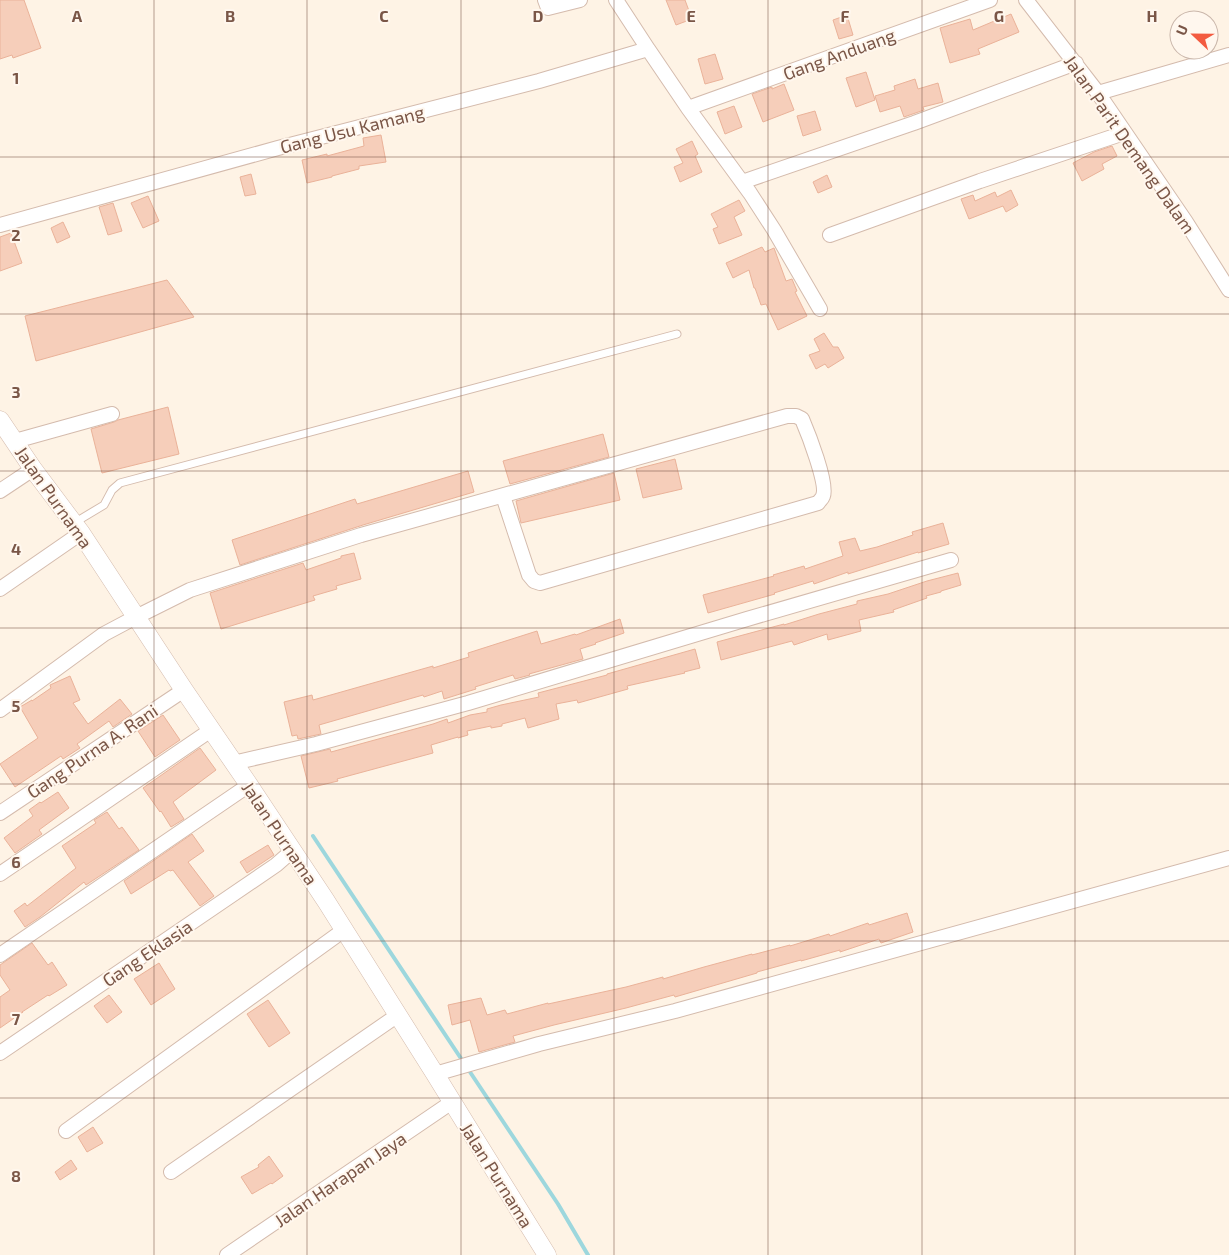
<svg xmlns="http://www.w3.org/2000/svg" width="1229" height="1255" font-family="'Exo 2',sans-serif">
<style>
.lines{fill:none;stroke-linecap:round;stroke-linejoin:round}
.stream{stroke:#9dd7dd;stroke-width:4}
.building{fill:#f6ceba;stroke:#eab299}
.service-casing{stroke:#d4bbad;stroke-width:9}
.minor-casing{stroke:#d4bbad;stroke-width:16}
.tertiary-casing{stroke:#d4bbad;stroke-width:19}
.service{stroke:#fff;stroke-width:7}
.minor{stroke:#fff;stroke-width:14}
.tertiary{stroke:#fff;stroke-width:18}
.grid{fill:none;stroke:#7a5647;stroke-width:1;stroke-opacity:0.55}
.labels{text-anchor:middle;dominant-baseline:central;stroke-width:4;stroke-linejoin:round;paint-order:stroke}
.street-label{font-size:18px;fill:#7a5647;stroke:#fff7ee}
.grid-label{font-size:16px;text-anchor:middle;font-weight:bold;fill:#7a5647;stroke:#fff7ee;stroke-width:4;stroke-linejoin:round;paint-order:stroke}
</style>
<rect width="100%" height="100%" fill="#fef3e5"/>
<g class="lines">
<path class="stream" d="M313,836L464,1063
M468,1069L558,1204L588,1255"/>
</g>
<path class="building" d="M0,0H24L41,48L13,58L12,55L0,59Z
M666,0H685L692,19L676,25Z
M1011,14L1019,32L978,49L980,54L950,63L940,28L970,19L973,30Z
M847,15L853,35L839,39L833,20Z
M715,54L723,79L705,84L698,59Z
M866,72L875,100L856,107L846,78Z
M915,79L918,89L938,83L943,102L923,107L924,110L904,117L900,106L880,112L875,96L895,90L894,86Z
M784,84L794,110L763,122L752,94L772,87V89Z
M734,106L742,127L725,134L717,112Z
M815,111L821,130L803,136L797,116Z
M381,135L386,162L359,166V169L332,176V177L307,183L302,160L327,154V156L364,146L363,138Z
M692,141L698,154L695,156L702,172L680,182L674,167L683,163L676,149Z
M1112,146L1117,156L1102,164L1104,169L1082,181L1073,163L1094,152Z
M251,174L256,194L245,196L240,177Z
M827,175L832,187L818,193L813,182Z
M1011,190L1018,205L1006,212L1003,206L969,219L961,199L973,195L975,201L995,192L997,197Z
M148,196L159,221L143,228L131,203Z
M739,200L745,211L734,217L742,235L719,244L713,229L718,227L711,214Z
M113,203L122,231L108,235L99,207Z
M63,222L70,237L57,243L51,228Z
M11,233L22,263L0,271V237Z
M762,247L765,252L774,248L786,281L792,279L797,291L795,292L807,316L778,330L766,304L761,305L755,288H754L749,270L733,278L726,263Z
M167,280L194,317L36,361L25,316Z
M824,333L833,347H838L844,358L828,368L825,364L816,369L809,355L820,351L814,339Z
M168,407L179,454L102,473L91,429L114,422L118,420Z
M603,434L609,457L510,484L503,461Z
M675,459L682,489L643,498L636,469Z
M468,471L474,492L363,525L240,565L232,540L355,499L357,504Z
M614,473L620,500L521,523L516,501Z
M943,523L949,544L918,553V552L848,574V572L814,584L813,581L774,593L775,594L708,613L703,595L774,576L773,575L804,566L805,569L843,556L839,542L855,538L860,551L877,547L913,535L912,532Z
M354,553L361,579L336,586L337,589L313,596L315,600L221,629L210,593L303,563L306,570L341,558V556Z
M958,573L961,585L941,591V592L926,596L927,598L893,610L894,612L859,620L861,631L828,640L827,634L794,645L792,641L721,660L717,642L784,624V625L819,614L857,604V601L888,594L927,581Z
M620,619L624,633L595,643L596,644L580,649L583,659L529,674L530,675L515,679L513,675L475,687L476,689L444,699L442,691L424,697L423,695L319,725L321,734L298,739L297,735L292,736L284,702L312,695L313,700L433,666V668L469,657L468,653L537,631L541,644L575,634L576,635Z
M695,649L700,668L684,672L685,673L627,686L628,689L578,703L577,700L556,704L559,719L528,728L525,718L502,724V726L491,728V726L467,731L468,735L458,738V737L431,745L433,753L337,779L338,781L309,788L301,756L330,749L331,752L433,724L447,719L448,723L470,715L487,712V709L501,705L539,697L538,693L607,675V674Z
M70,676L80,700L73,703L88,724L120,699L132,714L113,727L109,721L77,744L80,748L63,759L61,756L15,787L0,764L38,738L20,707L32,700V701L51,688L50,685Z
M163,715L180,740L155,757L138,731Z
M200,748L216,770L173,802L184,819L171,827L161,811L160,812L143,788Z
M58,792L69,808L39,830L42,834L15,853L4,838L33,816L29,810L40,802L41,803Z
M107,812L119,829L122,827L139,850L86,885L84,882L40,917L25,927L14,911L25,903L27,906L76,868L62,846L96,823L94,820Z
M192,834L204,851L188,862L214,896L200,906L173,870L170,871L169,870L131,894L124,881Z
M268,845L274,855L247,873L240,862Z
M907,913L913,932L881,943L879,939L840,952V950L801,961V960L757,972V973L675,997L674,995L626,1008L554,1025L513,1036L515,1042L479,1052L470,1020L452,1025L448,1005L481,998L487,1015L505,1010L507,1014L548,1003V1004L626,987L663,977V979L704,967L752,954V955L790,945V946L829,934L830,936L868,923L869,925Z
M32,943L48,965L52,962L67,985L49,996L48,995L22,1012H23L0,1028V997L10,990L0,975V965Z
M159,963L175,989L151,1005L134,979Z
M109,995L122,1012L107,1023L94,1006Z
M268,1000L290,1033L269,1047L247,1014Z
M93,1127L103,1143L87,1152L78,1137Z
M269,1156L283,1176L272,1184L271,1183L252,1194L241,1177L259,1167L258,1165Z
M71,1160L77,1169L60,1180L55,1172Z"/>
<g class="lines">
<defs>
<path id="service" d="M74,523L104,505L112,490L120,483L677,334"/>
<path id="minor" d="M545,0L548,8L580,0
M1026,0L1098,93L1186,222L1229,290
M648,49L688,108L750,193L774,230L820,309
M1098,93L1229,55
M688,108L990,0
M742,182L914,123L1076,63
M0,225L278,148L539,81L648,49L616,0
M830,235L980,181L1124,133
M15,441L112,414
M0,491L33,469
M0,589L81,533
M0,710L104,634L136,617L190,590L361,535L787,416H796L802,419C808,433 828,484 823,496C822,499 820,500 818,503L540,583L534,581L529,575L503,496
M233,763L316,744L468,703L747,619L951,560
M0,813L184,690
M0,874L211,730
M0,955L249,785
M0,1053L232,895L276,865L292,851
M435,1074L539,1044L675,1011L1229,858
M66,1131L344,930
M171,1172L398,1015
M227,1255L452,1102"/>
<path id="tertiary" d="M0,420L33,469L81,533L184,690L249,785L326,901L435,1074L485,1155L547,1255"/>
</defs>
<use href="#service" class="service-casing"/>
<use href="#minor" class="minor-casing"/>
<use href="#tertiary" class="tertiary-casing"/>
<use href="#service" class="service"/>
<use href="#minor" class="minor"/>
<use href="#tertiary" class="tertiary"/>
</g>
<path class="grid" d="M154,0V1255M307,0V1255M461,0V1255M614,0V1255M768,0V1255M922,0V1255M1075,0V1255M0,157H1229M0,314H1229M0,471H1229M0,628H1229M0,784H1229M0,941H1229M0,1098H1229"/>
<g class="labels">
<g class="street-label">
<text transform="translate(839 54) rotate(-20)">Gang Anduang</text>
<text transform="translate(352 129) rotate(-14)">Gang Usu Kamang</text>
<text transform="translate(1130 144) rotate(55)">Jalan Parit Demang Dalam</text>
<text transform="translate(54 497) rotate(55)">Jalan Purnama</text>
<text transform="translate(92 751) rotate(-34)">Gang Purna A. Rani</text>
<text transform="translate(280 833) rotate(56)">Jalan Purnama</text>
<text transform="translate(147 953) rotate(-34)">Gang Eklasia</text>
<text transform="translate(497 1175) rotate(58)">Jalan Purnama</text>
<text transform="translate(340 1179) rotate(-34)">Jalan Harapan Jaya</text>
</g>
</g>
<g class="grid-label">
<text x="77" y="22">A</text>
<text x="230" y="22">B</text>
<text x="384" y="22">C</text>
<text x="538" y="22">D</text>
<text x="691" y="22">E</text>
<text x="845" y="22">F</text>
<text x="999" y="22">G</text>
<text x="1152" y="22">H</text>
<text x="16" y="84">1</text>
<text x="16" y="241">2</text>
<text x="16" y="398">3</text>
<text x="16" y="555">4</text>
<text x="16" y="712">5</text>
<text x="16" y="868">6</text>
<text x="16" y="1025">7</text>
<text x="16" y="1182">8</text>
</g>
<g transform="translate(1194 35) rotate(292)"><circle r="24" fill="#fff7ee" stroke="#cab7ab"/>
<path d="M0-4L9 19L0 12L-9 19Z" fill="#f35b40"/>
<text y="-8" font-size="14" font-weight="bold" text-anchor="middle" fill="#7a5647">U</text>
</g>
</svg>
